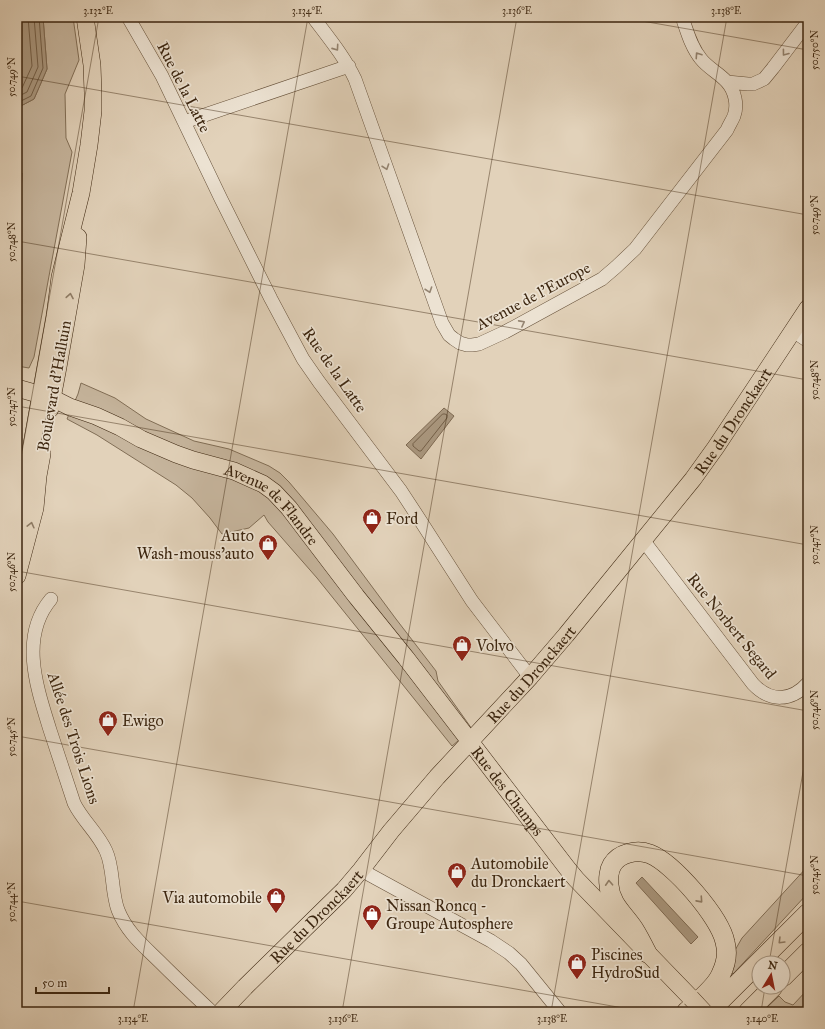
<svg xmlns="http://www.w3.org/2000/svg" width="825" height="1029" font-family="'IM FELL Great Primer',serif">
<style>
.green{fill:#c6b59d;stroke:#816e56}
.water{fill:#aa9880;stroke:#7e6a53}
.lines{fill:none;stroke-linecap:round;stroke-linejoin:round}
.shore{stroke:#735f48;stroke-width:1}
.minor-casing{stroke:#66513a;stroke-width:14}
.major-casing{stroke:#3c2610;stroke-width:18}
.highway-casing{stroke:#3c2610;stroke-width:20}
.minor{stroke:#ece2d2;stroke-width:13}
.major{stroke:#e2d2ba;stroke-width:17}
.highway{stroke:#e2d2ba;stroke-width:19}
.major-bridge-casing{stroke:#3c2610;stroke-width:18;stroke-linecap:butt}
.major-bridge{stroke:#e2d2ba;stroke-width:17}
.oneway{stroke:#948471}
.oneway2{stroke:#8f7c65}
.ticks{fill:none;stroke:#3c2610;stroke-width:1;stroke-opacity:0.45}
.labels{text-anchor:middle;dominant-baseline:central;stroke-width:3.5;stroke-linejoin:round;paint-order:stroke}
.street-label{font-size:16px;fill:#3c2610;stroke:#ece2d2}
.poi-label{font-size:16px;fill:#3c2610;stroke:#ece2d2;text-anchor:start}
.neatline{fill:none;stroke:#3c2610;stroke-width:1.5}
.ticks-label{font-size:10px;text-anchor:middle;fill:#3c2610}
</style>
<rect width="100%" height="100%" fill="#e2d2ba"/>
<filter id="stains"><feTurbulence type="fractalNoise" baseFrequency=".005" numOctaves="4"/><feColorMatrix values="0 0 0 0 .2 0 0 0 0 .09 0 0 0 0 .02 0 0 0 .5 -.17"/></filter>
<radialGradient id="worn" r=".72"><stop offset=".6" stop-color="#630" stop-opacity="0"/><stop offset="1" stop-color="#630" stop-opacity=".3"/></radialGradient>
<path class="green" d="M43,17H73L79,60L65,94L66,138L72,152L34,357L29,368L17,366V283L22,173L17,172V108L34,99L47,69Z
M81,383L115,398L146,419L194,441L229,449L269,466L280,473L289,482L333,534L396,619L436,671L438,681L472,729L452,746L317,578L268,522L264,515L249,528L222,534L210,518L192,498L176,485L97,435L67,419L78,394Z
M808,866V893L733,974L729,970L734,952L742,938Z
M808,989V1012C801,1012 795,1009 788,1009C783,1009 778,1011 772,1012C769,1012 765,1012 762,1012L779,996L785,1002L793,1005Z"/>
<path class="water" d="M17,17H43L47,69L34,99L17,108Z
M444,408L454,416L421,459L406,445Z
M642,877L698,937L691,944L636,883Z"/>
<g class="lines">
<path class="shore" d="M17,91L22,88L32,66L28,17
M17,97L27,92L38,67L34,17
M17,103L31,96L43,68L39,17
M443,414H445L447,415V418L421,451H419L413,446V444Z"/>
<defs>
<path id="minor" d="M128,17L162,76L221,199L271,299L303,359L319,382L401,491L420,520L472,601L530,677
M313,17C328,37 344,56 355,79L442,323L449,335L454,339L460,343L467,345H472L479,344L505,332L602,279L616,267L635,249L727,130C729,125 732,121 734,116C738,105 735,91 727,82C719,73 708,68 701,59C691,47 687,31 682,17
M727,82L748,84H753L764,79L773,68L808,22
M184,122L349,66
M793,331L808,341
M643,540L753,684C770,702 791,702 808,683
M51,599C19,637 37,688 50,730C58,754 66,778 74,803C82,820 98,833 106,851C114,868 111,891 118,910C127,933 145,947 162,964C178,980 195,996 212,1012
M361,870L491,941L509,953L521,964L560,1012"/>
<g id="major">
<path id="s1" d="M17,388L52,398L70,407L96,416L120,427L141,439L176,454L193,460L234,471L263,484L274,492L289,508L356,596L406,658L567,868L576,879L691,998"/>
<path d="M50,409L58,367L76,265L78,237"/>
<path d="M17,531L22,499L55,316L60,277L81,193L89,145L93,111V93L92,65L85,17"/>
<path d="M17,576L35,508L38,476L42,454"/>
<path id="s2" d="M221,1012L245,987L344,890L361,870L391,831L437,777L530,677L566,635L693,479L716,447L808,308"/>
</g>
<path id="highway" d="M647,953C643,945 639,937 634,929C625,915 610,904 609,885C608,879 609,870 612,865C619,853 637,849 650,854C673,863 720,917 725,942C728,953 726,964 721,974C716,987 697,1002 686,1012
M783,977L808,952
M709,1012L808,913
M748,1012L773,987"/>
</defs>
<use href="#minor" class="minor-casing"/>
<use href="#major" class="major-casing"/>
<use href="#highway" class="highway-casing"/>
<use href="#minor" class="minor"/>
<use href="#major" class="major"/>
<use href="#highway" class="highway"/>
<defs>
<path id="major-bridge" d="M691,998L704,1012"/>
</defs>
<use href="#major-bridge" class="major-bridge-casing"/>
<use href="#major-bridge" class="major-bridge"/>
</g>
<defs><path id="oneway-chevron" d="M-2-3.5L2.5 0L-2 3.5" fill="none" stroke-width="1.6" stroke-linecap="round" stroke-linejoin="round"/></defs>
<g class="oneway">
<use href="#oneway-chevron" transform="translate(336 48) rotate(55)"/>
<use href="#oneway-chevron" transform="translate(785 53) rotate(127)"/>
<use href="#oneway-chevron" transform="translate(698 55) rotate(-124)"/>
<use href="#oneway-chevron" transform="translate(386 167) rotate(71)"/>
<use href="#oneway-chevron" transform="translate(429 290) rotate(71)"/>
<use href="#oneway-chevron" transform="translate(522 323) rotate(-28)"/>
</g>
<g class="oneway2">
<use href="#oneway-chevron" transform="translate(70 296) rotate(-80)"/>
<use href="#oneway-chevron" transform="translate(31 525) rotate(-76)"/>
<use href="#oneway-chevron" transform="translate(609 883) rotate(-93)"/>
<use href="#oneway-chevron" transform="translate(700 900) rotate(48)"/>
<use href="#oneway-chevron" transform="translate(781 941) rotate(135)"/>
</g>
<path class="ticks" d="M619,17L808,50M17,76L808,215M17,241L808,380M17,406L808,545M17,480L99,17M17,571L808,711M17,736L808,876M17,901L646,1012M769,963L808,744M133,1012L308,17M342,1012L517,17M551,1012L727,17M761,1012L765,987"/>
<defs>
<symbol id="shop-pin" viewBox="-11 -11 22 30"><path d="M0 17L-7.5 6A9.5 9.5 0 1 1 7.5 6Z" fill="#8f2418" stroke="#ece2d2"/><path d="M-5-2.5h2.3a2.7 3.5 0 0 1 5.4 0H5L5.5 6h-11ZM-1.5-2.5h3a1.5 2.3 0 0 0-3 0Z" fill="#fff"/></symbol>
</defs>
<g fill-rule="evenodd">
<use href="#shop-pin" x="361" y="507" width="22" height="30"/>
<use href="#shop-pin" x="257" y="533" width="22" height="30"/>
<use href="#shop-pin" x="451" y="634" width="22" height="30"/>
<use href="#shop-pin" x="97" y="709" width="22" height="30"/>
<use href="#shop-pin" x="446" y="861" width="22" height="30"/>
<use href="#shop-pin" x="265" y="886" width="22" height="30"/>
<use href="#shop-pin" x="361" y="903" width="22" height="30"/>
<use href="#shop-pin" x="566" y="952" width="22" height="30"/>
</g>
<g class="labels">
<g class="street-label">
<text transform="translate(184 87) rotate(63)">Rue de la Latte</text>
<text transform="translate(533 296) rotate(-28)">Avenue de l'Europe</text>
<text transform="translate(335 370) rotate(55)">Rue de la Latte</text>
<text transform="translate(54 386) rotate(-80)">Boulevard d'Halluin</text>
<text stroke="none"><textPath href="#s2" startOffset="783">Rue du Dronckaert</textPath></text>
<text stroke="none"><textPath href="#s1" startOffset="284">Avenue de Flandre</textPath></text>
<text transform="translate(732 626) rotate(51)">Rue Norbert Segard</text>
<text stroke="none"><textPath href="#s2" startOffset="459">Rue du Dronckaert</textPath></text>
<text transform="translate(74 738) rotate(72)">Allée des Trois Lions</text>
<text stroke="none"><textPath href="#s1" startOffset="658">Rue des Champs</textPath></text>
<text stroke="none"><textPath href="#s2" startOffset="135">Rue du Dronckaert</textPath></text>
</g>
<g class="poi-label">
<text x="386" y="518">Ford</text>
<text x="254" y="535" text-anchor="end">Auto<tspan x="254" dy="18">Wash-mouss'auto</tspan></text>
<text x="476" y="645">Volvo</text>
<text x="122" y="720">Ewigo</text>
<text x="471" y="863">Automobile<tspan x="471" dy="18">du Dronckaert</tspan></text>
<text x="262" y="897" text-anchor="end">Via automobile</text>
<text x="386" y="905">Nissan Roncq -<tspan x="386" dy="18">Groupe Autosphere</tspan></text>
<text x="591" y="954">Piscines<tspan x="591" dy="18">HydroSud</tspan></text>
</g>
</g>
<rect width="825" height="1029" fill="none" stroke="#e2d2ba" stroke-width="44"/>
<g transform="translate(771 975) rotate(10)"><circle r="19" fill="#ece2d2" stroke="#a69784"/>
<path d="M0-3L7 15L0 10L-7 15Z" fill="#8f2418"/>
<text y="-6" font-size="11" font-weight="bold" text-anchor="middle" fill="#3c2610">N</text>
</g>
<path d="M36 987v6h73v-6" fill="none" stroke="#3c2610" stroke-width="2"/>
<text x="42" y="987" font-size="12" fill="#3c2610" stroke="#ece2d2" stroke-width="3" paint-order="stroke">50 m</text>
<rect x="22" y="22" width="781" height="985" class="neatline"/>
<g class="ticks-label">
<text x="98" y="14">3.132°E</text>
<text x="307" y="14">3.134°E</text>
<text x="517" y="14">3.136°E</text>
<text x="726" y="14">3.138°E</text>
<text transform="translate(814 50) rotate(-90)" y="4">50.750°N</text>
<text transform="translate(11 77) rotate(-90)" y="4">50.749°N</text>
<text transform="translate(814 215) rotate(-90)" y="4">50.749°N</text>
<text transform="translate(11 242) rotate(-90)" y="4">50.748°N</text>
<text transform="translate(814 380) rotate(-90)" y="4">50.748°N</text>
<text transform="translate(11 407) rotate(-90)" y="4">50.747°N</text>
<text transform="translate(814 545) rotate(-90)" y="4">50.747°N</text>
<text transform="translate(11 572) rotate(-90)" y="4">50.746°N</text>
<text transform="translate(814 710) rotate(-90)" y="4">50.746°N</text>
<text transform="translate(11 737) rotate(-90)" y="4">50.745°N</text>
<text transform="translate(814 875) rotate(-90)" y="4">50.745°N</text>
<text transform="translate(11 902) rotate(-90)" y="4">50.744°N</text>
<text x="133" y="1022">3.134°E</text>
<text x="343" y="1022">3.136°E</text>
<text x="552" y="1022">3.138°E</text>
<text x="762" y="1022">3.140°E</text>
</g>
<rect width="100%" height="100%" filter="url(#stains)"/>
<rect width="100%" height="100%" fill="url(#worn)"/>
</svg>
